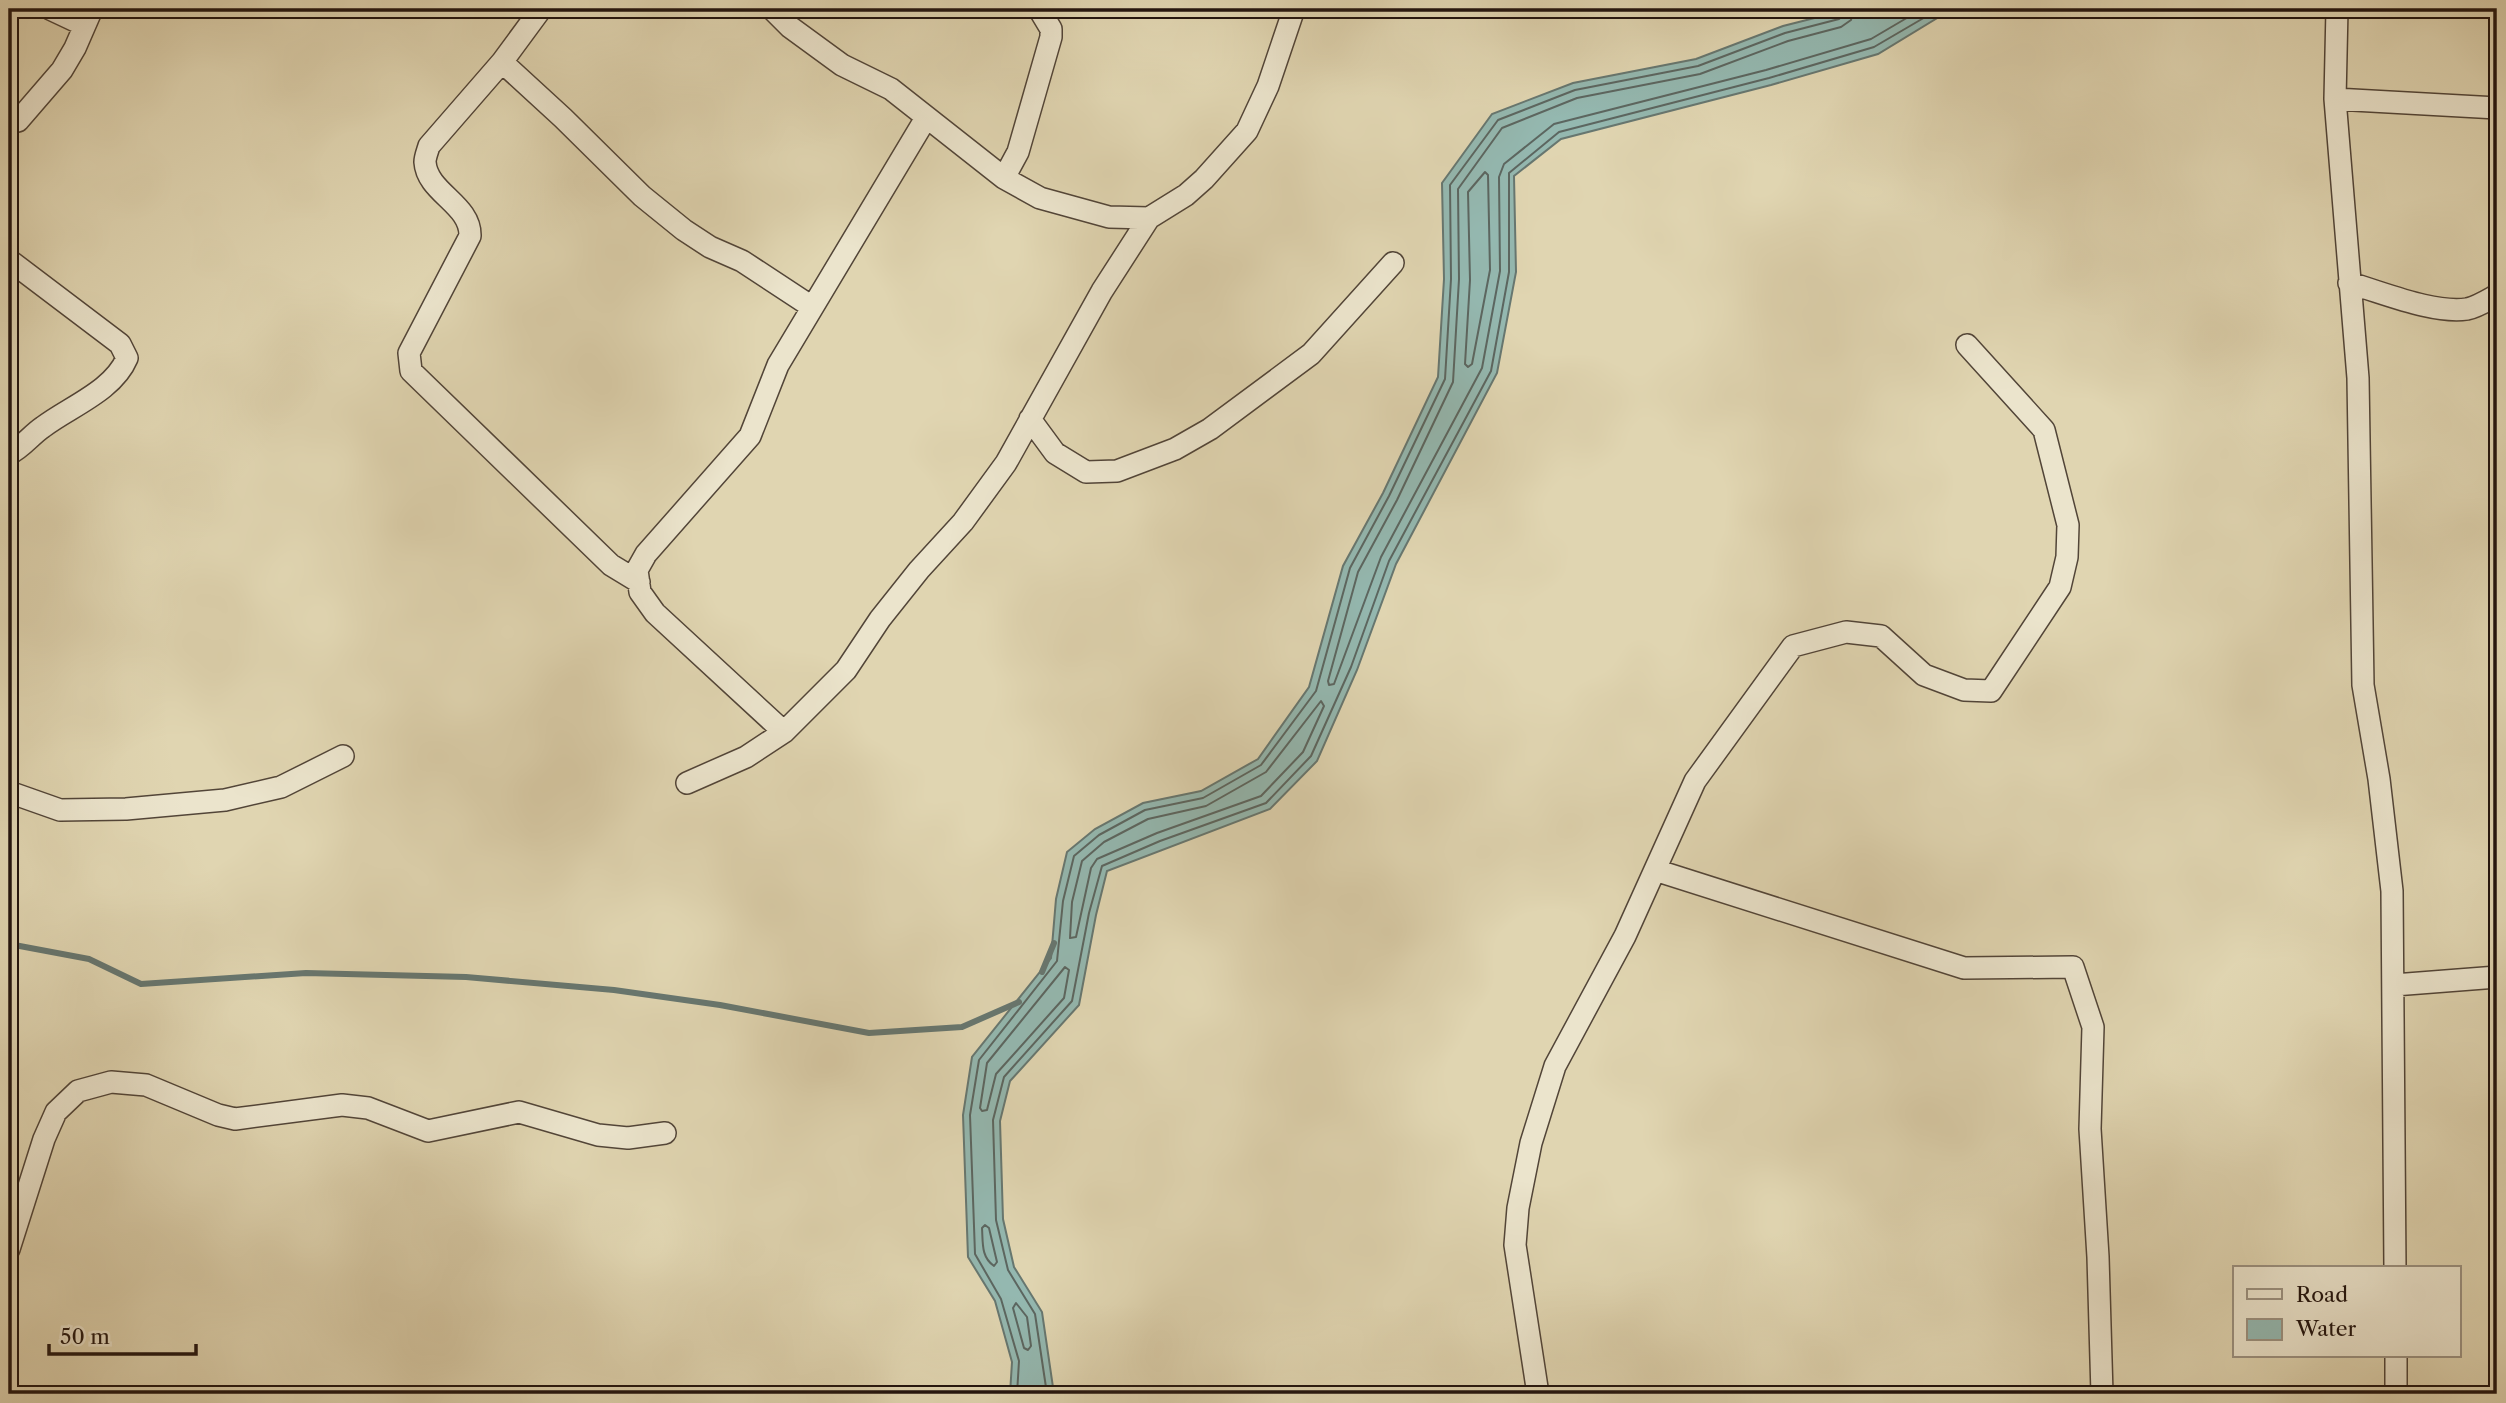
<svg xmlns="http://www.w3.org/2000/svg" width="2506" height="1403" font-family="'Libre Caslon Text',serif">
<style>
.water{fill:#94b8b0;stroke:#677770;stroke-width:2}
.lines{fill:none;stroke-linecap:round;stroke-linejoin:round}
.shore{stroke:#5c6660;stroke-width:2}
.stream{stroke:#677770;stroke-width:6}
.minor-casing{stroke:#524538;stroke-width:24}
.minor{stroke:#ebe4cc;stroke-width:21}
</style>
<rect width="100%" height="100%" fill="#e0d5b1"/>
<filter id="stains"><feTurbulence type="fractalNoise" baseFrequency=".00286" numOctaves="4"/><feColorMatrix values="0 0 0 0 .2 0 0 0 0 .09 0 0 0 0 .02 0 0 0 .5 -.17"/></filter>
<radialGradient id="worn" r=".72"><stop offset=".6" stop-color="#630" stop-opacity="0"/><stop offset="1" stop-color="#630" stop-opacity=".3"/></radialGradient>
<path class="water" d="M1850,9H1952L1878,54L1771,85L1561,139L1514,176L1516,272L1497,373L1396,564L1357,670L1317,761L1270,809L1107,871L1096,915L1079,1005L1010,1081L1000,1121L1003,1219L1014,1267L1042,1312L1054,1394H1010L1012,1362L995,1301L968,1257L963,1115L972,1057L1051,958L1056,899L1067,852L1095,829L1143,803L1201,791L1258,759L1309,687L1343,566L1383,493L1438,377L1444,279L1442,183L1492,114L1573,83L1696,59L1783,26Z"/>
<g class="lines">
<path class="shore" d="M1853,9L1851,20L1841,27L1788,41L1700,74L1577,98L1502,128L1458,189L1459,279L1453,382L1397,500L1358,572L1328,681L1329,685L1334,684L1381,557L1482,368L1500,271L1499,177L1504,164L1554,124L1766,70L1871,39L1922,9
M1485,172L1488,175L1490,270L1472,364L1468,367L1465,364L1470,280L1468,192Z
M1321,701L1324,706L1303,752L1261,796L1157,833L1097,859L1091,868L1076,937L1070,938L1072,902L1082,861L1104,842L1148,819L1206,806L1266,772Z
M1065,967L1069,970L1064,998L996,1074L987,1110L982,1111L980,1108L987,1063Z
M985,1225L989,1228L997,1262L994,1266C981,1257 983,1243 982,1228Z
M1016,1303L1027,1317L1031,1346L1028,1350L1024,1348L1013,1308Z
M1017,1394L1019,1361L1001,1299L975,1254L970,1115L979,1060L1057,961L1063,901L1074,856L1099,835L1145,810L1203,798L1261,765L1316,691L1350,568L1389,496L1445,379L1451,279L1450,185L1498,120L1575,90L1698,66L1785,33L1839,19L1844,14V9
M1047,1394L1035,1314L1008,1270L996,1220L993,1120L1004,1077L1072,1001L1089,913L1102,866L1160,841L1266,803L1311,756L1351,667L1389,561L1491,371L1509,272V173L1559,132L1769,78L1874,47L1939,9"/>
<path class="stream" d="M9,944L89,959L141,984L306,973L466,977L614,990L720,1005L869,1033L962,1027L1019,1002
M1042,972L1054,943"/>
<defs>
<path id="minor" d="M50,9L84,25
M541,9L502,62L429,146C428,150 425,157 425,162C427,193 471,204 470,236L409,353L411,371L611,565L639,582
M772,9L790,27L842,65L891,89L1004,178L1040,198L1109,217L1149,218L1186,195L1204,179L1247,131L1268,86L1294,9
M2337,9L2335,99L2358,378L2363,685L2379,779L2392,891L2395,1268
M502,62L563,118L642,196L684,230L710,247L742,261L812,307
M2335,99L2497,108
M18,121L62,70L75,48L92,9
M1004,178L1018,152L1051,37V29L1039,9
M9,260L120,344L127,358C113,391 71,406 43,427C31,435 22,448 9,454
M2349,283C2382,292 2433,314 2467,309C2477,307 2488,300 2497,295
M1030,419L1055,453L1086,472L1117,471L1175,449L1210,429L1311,354L1393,263
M784,732L655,613L640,592L637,570L646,554L750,436L778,365L926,118
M687,783L746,757L784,732L846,670L880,619L919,570L963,522L1006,463L1102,291L1149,218
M9,792L60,810L126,809L225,800L281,787L343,756
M1655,870L1964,968L2073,967L2093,1027L2090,1129L2098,1257L2102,1394
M2394,985L2497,977
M9,1249L44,1139L56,1112L78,1091L111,1082L146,1085L218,1115L235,1119L342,1105L368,1108L428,1131L519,1112L598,1135L628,1138L665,1133
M2396,1356V1394
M1538,1394L1515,1245L1518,1208L1531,1143L1555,1066L1625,936L1695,781L1793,646L1846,632L1881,636L1924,675L1964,690L1991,691L2060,587L2067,557L2068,525L2044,430L1967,345"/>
</defs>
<use href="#minor" class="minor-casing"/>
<use href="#minor" class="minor"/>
</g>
<rect width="2506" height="1403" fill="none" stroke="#e0d5b1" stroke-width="35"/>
<rect x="10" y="10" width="2485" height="1382" fill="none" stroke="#23150f" stroke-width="3.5"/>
<rect x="18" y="18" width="2471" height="1368" fill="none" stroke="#23150f" stroke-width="2"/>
<rect x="2233" y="1266" width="228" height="91" fill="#ebe4cc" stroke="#9b9180" stroke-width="2"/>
<rect x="2247" y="1289" width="35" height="10" fill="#ebe4cc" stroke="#9b9180" stroke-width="2"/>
<text x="2296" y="1302" font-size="21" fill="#23150f">Road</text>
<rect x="2247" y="1319" width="35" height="21" fill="#94b8b0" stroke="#9b9180" stroke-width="2"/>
<text x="2296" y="1336" font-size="21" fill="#23150f">Water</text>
<path d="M49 1344v10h147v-10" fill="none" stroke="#23150f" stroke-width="3.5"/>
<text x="60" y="1344" font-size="21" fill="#23150f" stroke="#ebe4cc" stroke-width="5" paint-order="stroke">50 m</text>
<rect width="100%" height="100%" filter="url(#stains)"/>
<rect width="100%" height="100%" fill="url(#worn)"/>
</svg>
